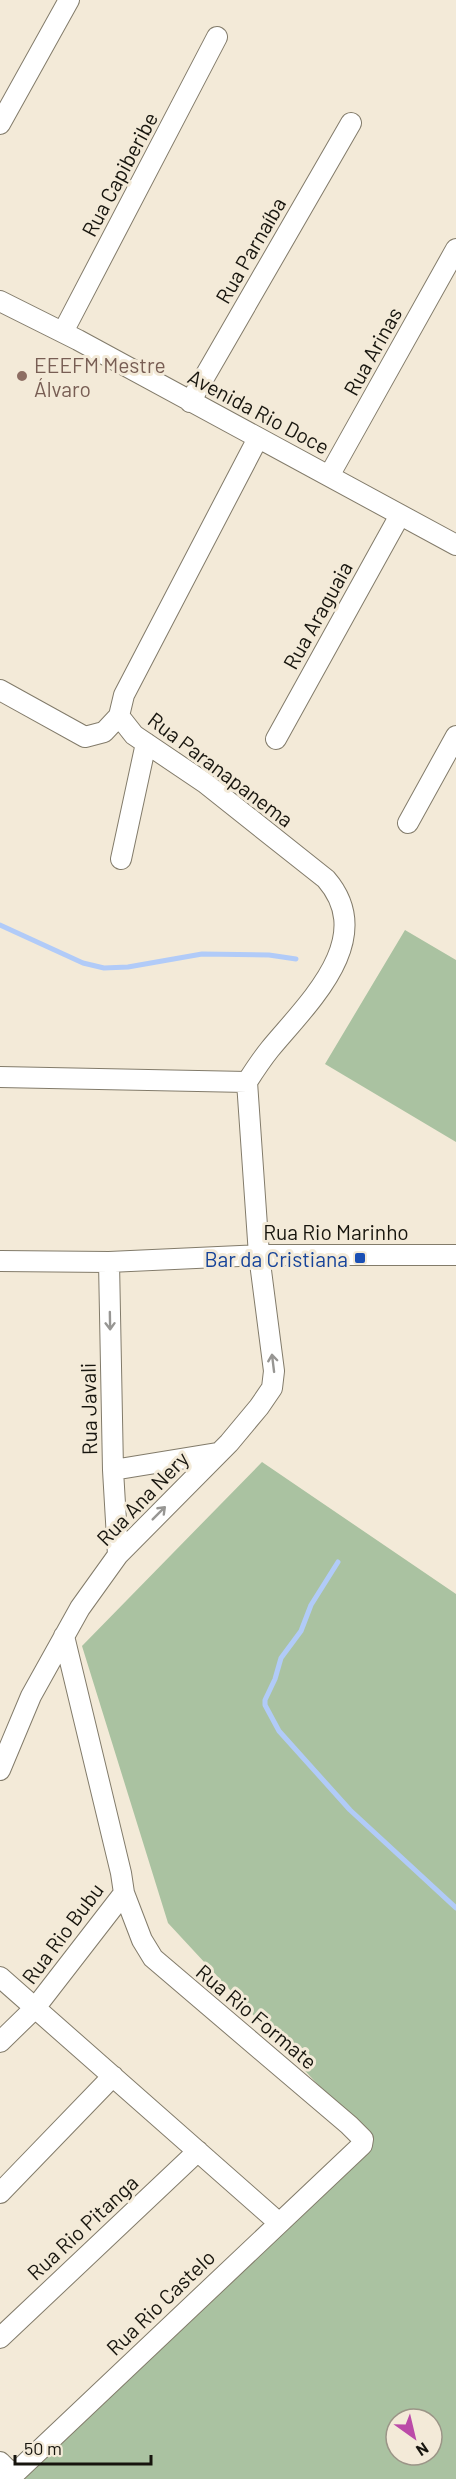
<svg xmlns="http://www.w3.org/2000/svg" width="456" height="2479" font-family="Barlow,sans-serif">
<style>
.green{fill:#aac2a1;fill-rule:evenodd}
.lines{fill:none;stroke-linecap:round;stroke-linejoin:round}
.stream{stroke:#b1cbf8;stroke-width:5}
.minor-casing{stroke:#827b6a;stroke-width:22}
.minor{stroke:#fff;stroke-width:20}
.oneway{stroke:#979693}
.education-dot{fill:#8d6e63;stroke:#f3ead8;stroke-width:2}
.transit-dot{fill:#1a4fb4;stroke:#f3ead8;stroke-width:2}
.labels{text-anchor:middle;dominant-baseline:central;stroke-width:6;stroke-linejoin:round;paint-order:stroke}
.street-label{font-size:21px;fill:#17150e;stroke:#f3ead8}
.education-label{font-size:21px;fill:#785e54;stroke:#f3ead8;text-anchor:start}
.transit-label{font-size:21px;fill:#164399;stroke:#f3ead8;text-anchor:end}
</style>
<rect width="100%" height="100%" fill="#f3ead8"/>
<path class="green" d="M405,930L456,960V1142L325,1064Z
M262,1462L456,1594V2479H18L279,2235L372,2143L168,1923L82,1646ZM396,2419H432V2455H396Z"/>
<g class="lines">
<path class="stream" d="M0,925L83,963L104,968L128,967L202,954L269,955L296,959
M338,1562L311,1605L301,1631L281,1658L275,1679L265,1700V1705L279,1731L350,1810L456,1908"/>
<defs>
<path id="minor" d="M0,124L69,0
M0,301L78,340L456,545
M63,332L217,37
M190,402L351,123
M329,476L456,249
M0,690L85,737L104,732L119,716
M276,739L400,515
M408,823L456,736
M121,859L146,743
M0,1077L247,1082
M247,1082C254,1071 262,1059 270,1049C308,1003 378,939 326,879L205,783L134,735L119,716L124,695L258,438
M0,1261L109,1262L259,1255H456
M109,1262L113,1470L118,1555
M113,1470L217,1453
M0,1770L31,1696L80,1608L118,1555L229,1443L259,1407L272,1388L274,1371L259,1255L247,1082
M0,1977L278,2222
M0,2042L35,2008L124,1893L121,1873L64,1636
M0,2193L113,2076
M0,2338L198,2151
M0,2462L13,2475
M9,2479L362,2145L363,2139L349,2125L153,1958L142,1940L124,1893"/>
</defs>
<use href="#minor" class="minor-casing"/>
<use href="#minor" class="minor"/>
</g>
<defs><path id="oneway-shaft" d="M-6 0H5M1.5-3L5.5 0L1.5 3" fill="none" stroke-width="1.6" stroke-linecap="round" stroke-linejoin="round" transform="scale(1.5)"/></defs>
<g class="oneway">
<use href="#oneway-shaft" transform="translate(110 1321) rotate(89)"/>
<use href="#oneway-shaft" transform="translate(273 1363) rotate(-97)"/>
<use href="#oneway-shaft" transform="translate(159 1513) rotate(-45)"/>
</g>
<circle class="education-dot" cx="22" cy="376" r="6"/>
<rect class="transit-dot" x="354" y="1252" width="12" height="12" rx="3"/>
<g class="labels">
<g class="street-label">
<text transform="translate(119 174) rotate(-62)">Rua Capiberibe</text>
<text transform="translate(250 250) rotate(-60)">Rua Parnaíba</text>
<text transform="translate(372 351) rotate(-61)">Rua Arinas</text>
<text transform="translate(259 411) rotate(28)">Avenida Rio Doce</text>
<text transform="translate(317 615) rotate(-61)">Rua Araguaia</text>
<text transform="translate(221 769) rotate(37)">Rua Paranapanema</text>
<text x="336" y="1231">Rua Rio Marinho</text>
<text transform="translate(88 1409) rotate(-91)">Rua Javali</text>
<text transform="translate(142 1498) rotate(-46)">Rua Ana Nery</text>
<text transform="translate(62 1933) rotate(-53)">Rua Rio Bubu</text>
<text transform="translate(257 2016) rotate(40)">Rua Rio Formate</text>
<text transform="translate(82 2227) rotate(-43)">Rua Rio Pitanga</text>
<text transform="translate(160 2302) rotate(-44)">Rua Rio Castelo</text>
</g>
<g class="education-label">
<text x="34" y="364">EEEFM Mestre<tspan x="34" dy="24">Álvaro</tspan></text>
</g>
<g class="transit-label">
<text x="348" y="1258">Bar da Cristiana</text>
</g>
</g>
<g transform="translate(414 2437) rotate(146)"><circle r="28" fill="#f3ead8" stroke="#9b9587" stroke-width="1.5"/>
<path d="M0-4.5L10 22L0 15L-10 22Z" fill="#bb4ba8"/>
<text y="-9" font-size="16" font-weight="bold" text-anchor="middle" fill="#17150e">N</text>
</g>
<path d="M15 2455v9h136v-9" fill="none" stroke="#17150e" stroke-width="3"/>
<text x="24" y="2455" font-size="18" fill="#17150e" stroke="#f3ead8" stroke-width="4.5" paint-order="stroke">50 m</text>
</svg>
